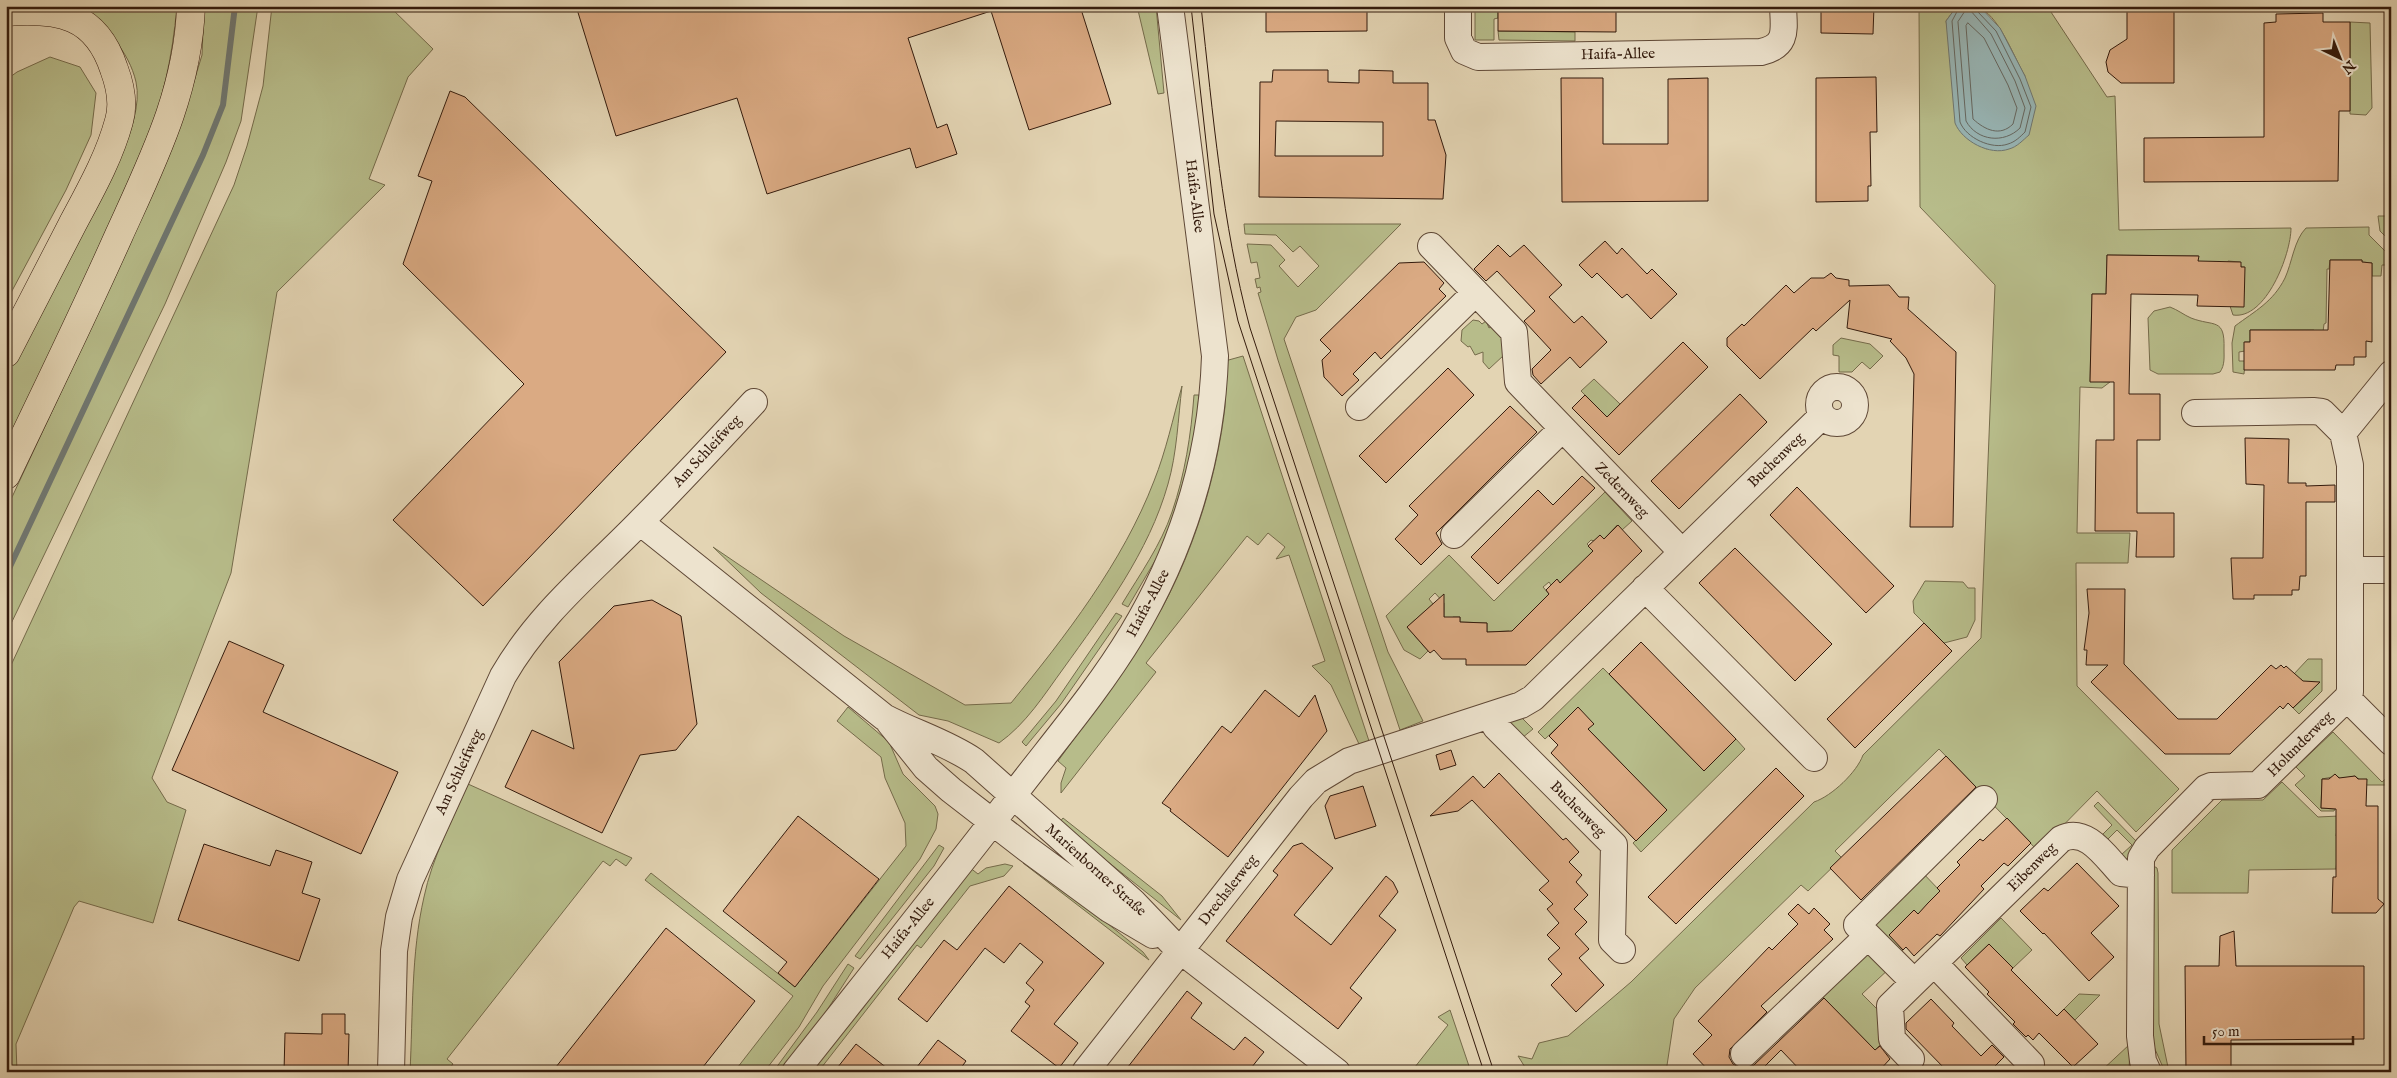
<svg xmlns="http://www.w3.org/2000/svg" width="2397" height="1078" font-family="'IM FELL English',serif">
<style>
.green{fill:#b7bc8a;stroke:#756b4b}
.water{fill:#98b6b6;stroke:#707872}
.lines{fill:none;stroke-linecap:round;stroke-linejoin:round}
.shore{stroke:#666861;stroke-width:1}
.stream{stroke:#707872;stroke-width:6}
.building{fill:#daaa83;stroke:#331a0c;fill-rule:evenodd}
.minor-casing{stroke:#5f4836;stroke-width:28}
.highway-casing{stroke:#331a0c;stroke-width:29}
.minor{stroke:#ede3ce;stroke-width:26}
.highway{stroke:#e3d4b3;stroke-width:28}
.tram{stroke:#331a0c;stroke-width:1}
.labels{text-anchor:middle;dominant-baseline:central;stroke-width:5;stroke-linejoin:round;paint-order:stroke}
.street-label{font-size:15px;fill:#331a0c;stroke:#ede3ce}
</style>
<rect width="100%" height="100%" fill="#e3d4b3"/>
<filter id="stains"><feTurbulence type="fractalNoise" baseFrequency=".004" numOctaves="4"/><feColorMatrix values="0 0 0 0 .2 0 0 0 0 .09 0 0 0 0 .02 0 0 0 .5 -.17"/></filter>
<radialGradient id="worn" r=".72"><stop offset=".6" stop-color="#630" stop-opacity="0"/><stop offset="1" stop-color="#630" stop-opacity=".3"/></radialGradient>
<path class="green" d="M82,6H177C172,60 163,98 145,148L6,449V373L18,356C37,318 57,281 76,244C96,205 146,125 136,82C129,51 105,27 82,6Z
M204,6H258L241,121L226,162L165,304L6,634V510L117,272L182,121L202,55Z
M272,6H389L433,49L408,77L369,179L385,185L277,292L231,573L152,778L167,802L186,810L153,923L79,901L74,907L16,1044L17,1072H6V676L234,185L247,146L263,86Z
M1137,6H1156L1164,93L1158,94Z
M1475,6H1498V18L1494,19V40H1475Z
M1919,6H1957L1946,21L1968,139L1987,149L2025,76C2013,56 1999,14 1976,6H2047L2107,97L2115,96L2119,230L2291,228C2291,254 2266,320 2233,315L2230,306L2244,267H2241L2240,262L2228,261L2227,265L2198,267V256L2107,255L2106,294H2092L2090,381L2110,382L2102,388L2080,387L2077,533H2130L2128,563H2076L2077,686L2179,789L2136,832L2097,791L2038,851L1939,749L1835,851L1842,858L1808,891L1801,885L1695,988L1674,1019L1666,1072H1528L1518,1056L1532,1059L1539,1043L1568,1036L1631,982L1814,802C1832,796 1857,772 1863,755L1981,638L1995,285L1920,207Z
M2350,22L2370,23L2372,108L2366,115L2350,114Z
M1498,31L1575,32V41L1499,40Z
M50,57L80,67L96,93L91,135L66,190L6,302V80L17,72Z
M2378,216H2391V242L2380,231Z
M1244,224H1401L1316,310L1296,317L1284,339L1388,652L1423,721L1400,730L1278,360L1258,293L1261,292L1260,287L1257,288L1255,279L1260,278L1257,262L1251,263L1247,244L1271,245L1285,260L1279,266L1298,287L1319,266L1300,246L1293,252L1276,235L1245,234Z
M2369,227V235L2391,257V265H2382L2381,276H2372V263L2362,262V260H2330L2329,269H2327L2326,323L2324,324L2323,332H2314V330H2250V342H2245V351L2239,352V361H2245L2244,374L2233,372L2232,343L2235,326C2255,311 2273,302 2285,278C2292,263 2294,240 2306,228Z
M2170,307C2178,310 2184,315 2191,318C2214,327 2225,317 2224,349C2224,357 2225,365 2220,372L2213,374H2158L2150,370L2148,318L2154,311Z
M1473,320L1479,321L1482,324L1486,321L1489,328L1492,326L1501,337L1504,355L1489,369L1483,362V352L1475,355L1470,346L1468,347L1461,341L1462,330Z
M1841,338L1870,344L1883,356L1870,369L1862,362L1852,372H1839V356L1833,355V345Z
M1243,356L1369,741L1359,744L1331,685L1312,666L1325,661L1289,555L1276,559L1285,547L1268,533L1258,545L1247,536L1146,663L1156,672L1061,793V783L1066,768L1058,761C1094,711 1132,661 1162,608C1195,547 1217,475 1225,407C1226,392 1225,376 1225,361Z
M1594,379L1620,404L1607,417L1581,391Z
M1182,386C1178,419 1177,453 1168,484C1149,552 1104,612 1063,669C1044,695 1026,724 999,743L948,721L919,715L761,593L713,547L844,636L965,705L1011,703C1065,637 1123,562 1154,481C1166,451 1173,418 1182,386Z
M1194,395H1199L1195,439L1188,475L1163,547L1128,607L1122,604C1140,574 1161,545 1172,512C1185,474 1191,435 1194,395Z
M1605,492L1632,521L1622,530L1617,525L1604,539L1600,535L1594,541L1591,540L1587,544L1594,551L1560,583L1557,579L1551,585L1549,582L1543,587L1549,594L1515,637L1509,631L1487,632V623L1460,622V617H1453L1444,625V603L1435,593L1429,599L1433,604L1407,627L1428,651L1420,659L1404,650L1386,616L1449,555L1494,601Z
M1925,581L1963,582L1968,588H1975V620L1967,637L1944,643L1914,613L1913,601Z
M1116,613L1122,616L1061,704L1026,746L1022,742L1056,701Z
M2308,659H2322V691L2299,714L2293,708L2310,692L2300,681L2302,679L2299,681L2293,675Z
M1603,668L1704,771L1736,739L1745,749L1641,852L1633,843L1667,810L1588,729L1578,708L1545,739L1538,732Z
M848,707L889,742L903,774L935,806L938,814L936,829L920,859L823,986L799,1027L764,1072H734L793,996L645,880L651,873L795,987L906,846L905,823L885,778L881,757L837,721Z
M1520,716L1533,729L1522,738L1502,722Z
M2333,732L2382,782L2391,774V785H2367L2355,776L2341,779L2337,776L2322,779L2321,808L2335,809L2334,811H2321L2295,785L2305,776L2296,767Z
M2282,782L2318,817L2339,816L2336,836L2339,839L2336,869L2249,870L2248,893H2172V850L2222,800H2263Z
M468,784L632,858L626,866L616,859L610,866L603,861L447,1059L453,1064L447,1072H410C413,1014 411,954 424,897C432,858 452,821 468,784Z
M2098,802L2138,843L2131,859H2123L2121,855L2132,845L2117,830L2106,841L2101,836L2112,825L2094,806Z
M1063,818L1162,896L1181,920L1059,823Z
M939,845L944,848L934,866L860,959L855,956Z
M1027,859L1143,952L1149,960L1023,863Z
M1005,864L1013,866L1004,876L970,886L921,948L917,945L818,1072H809L969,867L978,874L986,868Z
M2150,864L2157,868L2158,873L2159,1024L2169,1072H2165L2151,1040Z
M1920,870L1941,892L1918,914L1914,910L1891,933L1903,950L1898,954L1870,926Z
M2001,918L2032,950L2013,968L1989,944L1967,965L1961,958Z
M1864,949L1891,967L1862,994L1884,1016V1041L1853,1072L1846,1067L1869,1044L1823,997Z
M848,964L854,968L813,1032L782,1072H773L817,1012Z
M2079,994L2100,995L2075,1020L2064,1009Z
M1450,1010L1471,1072H1411L1448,1025L1438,1017Z
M2130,1044L2129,1072H2100Z"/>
<path class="water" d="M1957,6L1981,8L2000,28L2025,76L2036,106L2029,135C2023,140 2017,147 2009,149C1990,156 1962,141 1955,123L1946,21Z"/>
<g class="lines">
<path class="shore" d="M1960,6L1952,21L1960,122C1966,138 1992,150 2008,144C2015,142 2020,137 2025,132L2031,107L2020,79L1996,31L1978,12L1976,6
M1966,10H1970L1991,34L2015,81L2025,108L2020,128C2004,144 1977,141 1966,121L1958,22Z
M1968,23L1984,38L2008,85L2017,108L2013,124C2000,137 1985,130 1973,119L1966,26Z"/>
<path class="stream" d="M6,575L203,155L223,105L235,6"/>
</g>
<path class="building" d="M576,6H1080L1111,104L1029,130L991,11L908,38L937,128L947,124L957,154L916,168L910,148L767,194L737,98L616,136Z
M1266,6H1367V31L1266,32Z
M1498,6H1616V32L1498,31Z
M1821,6H1874L1873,34L1821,33Z
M2127,6H2174V83H2121L2108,72L2106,62L2110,50L2127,39Z
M2323,13V22H2350V111H2339L2338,181L2144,182V138L2264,137V23L2276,22V14Z
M1273,70H1328V82L1359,83V70L1393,71V83H1428V120H1435L1446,155L1443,199L1259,197L1260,82H1272ZM1276,121L1383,122V156H1275Z
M1876,77L1877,132H1870L1871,186H1868V201L1816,202V78Z
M1561,78H1603V144H1668V79L1708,78V201L1562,202Z
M450,91L465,97L726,352L483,606L393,520L524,384L403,264L432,181L418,176Z
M1605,241L1617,254L1622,248L1647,274L1652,269L1677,294L1651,319L1627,294L1622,298L1597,273L1592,278L1579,265Z
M1498,245L1510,257L1524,245L1562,285L1549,297L1574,323L1582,316L1607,342L1580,368L1570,357L1541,384L1533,375L1532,369L1551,350L1524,321L1535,311L1497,271L1486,281L1474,269Z
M2107,255L2199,256L2198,261L2241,262V267H2245L2244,307L2197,306L2198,295L2131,294L2129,394H2160V440H2137V513H2174V557H2136L2137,531H2095L2096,440H2114V382H2090L2092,294H2106Z
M2330,260H2362V262L2372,263V342L2366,341V357H2354V365H2336L2335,370H2244V342H2250V330H2328Z
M1424,262L1444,283L1439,289L1446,296L1381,359L1375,352L1353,374L1359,380L1342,396L1324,377L1322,360L1331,351L1320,340L1399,263Z
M1831,273L1836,278L1849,280V286L1889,285L1899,297H1909L1908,309L1956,352L1953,527H1910L1914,374L1906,358L1890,341L1892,339L1847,328L1850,300L1816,331L1813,328L1760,379L1727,346V338L1742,324L1744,326L1786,285L1794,293L1811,278H1824Z
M1683,342L1708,367L1619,455L1572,408L1585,395L1607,417Z
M1448,368L1474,395L1386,483L1359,456Z
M1740,394L1767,422L1679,509L1651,481Z
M1510,406L1537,432L1436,533L1442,544L1421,565L1395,539L1418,515L1409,506Z
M2245,438L2289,439L2288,483H2306V486L2335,485V502H2306V576H2300L2299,590H2292V595H2254V599H2233L2231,558H2263L2264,485L2246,484Z
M1582,476L1595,488L1498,584L1471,557L1538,490L1553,505Z
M1797,487L1894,586L1866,613L1770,515Z
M1618,525L1642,551L1526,665H1466V659H1442L1434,650L1430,653L1407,627L1444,594V617H1460V622L1487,623V632L1512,631L1549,594L1546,590L1557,579L1560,583L1593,551L1588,546L1600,535L1604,539Z
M1735,548L1832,644L1795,681L1699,583Z
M2087,589H2125L2124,664L2178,719H2217L2271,665L2276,669L2281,665L2284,668L2286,666L2303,681L2320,682L2293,708L2288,703L2283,709L2280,706L2230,754H2165L2091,682L2108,665H2086L2087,650H2084L2089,613Z
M652,600L681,616L697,724L676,750L640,755L602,833L505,787L532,730L574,749L559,662L614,606Z
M1924,623L1952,651L1855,748L1827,719Z
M229,641L284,665L263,712L398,772L361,854L172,770Z
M1641,642L1736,739L1704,771L1609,674Z
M1265,690L1299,717L1315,695L1327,731L1228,857L1170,811L1171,809L1162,803L1222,726L1231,733Z
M1578,707L1594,724L1588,729L1667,810L1636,841L1551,753L1558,745L1549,736Z
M1451,750L1456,765L1440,770L1436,755Z
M1946,756L1976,787L1861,900L1830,868Z
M1776,768L1804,796L1676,924L1648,897Z
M1499,773L1563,840L1566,838L1579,852L1569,862L1582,875L1576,882L1588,895L1574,909L1587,922L1575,934L1589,949L1579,958L1604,985L1576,1012L1551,985L1562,974L1548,959L1560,948L1547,935L1559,923L1547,909L1553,904L1539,890L1549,881L1472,800L1458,811L1430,816L1473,776L1484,788Z
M2335,774L2339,778L2355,776L2358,779H2367L2366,806H2378V899L2384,904L2376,913H2332L2333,877H2336V809L2321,808L2322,779H2329Z
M1363,786L1376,826L1335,839L1325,806L1330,796Z
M798,816L879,879L795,987L778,973L787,962L723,911Z
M2007,818L2031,843L2008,866L2004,863L1981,886L1984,889L1940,936L1937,934L1914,956L1906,947L1903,950L1889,935L1914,910L1918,914L1928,903L1940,891L1937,888L1960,865L1957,862L1980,839L1983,841Z
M1302,843L1333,868L1294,915L1331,945L1386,876L1393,882L1398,892L1379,916L1396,930L1350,988L1362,998L1338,1029L1226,941L1278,875L1273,871L1293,846Z
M204,844L270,866L276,850L312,862L302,893L320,899L299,961L178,920Z
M2077,863L2119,906L2091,933L2114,957L2089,981L2044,933L2043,934L2020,911L2044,888L2048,891Z
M1009,886L1104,963L1054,1024L1078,1043L1059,1068L1011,1031L1030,1006L1025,1002L1034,990L1026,983L1043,962L1020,943L1004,963L985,948L927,1022L898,999L944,940L957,950Z
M1798,904L1809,914L1814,908L1830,924L1824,930L1833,939L1761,1006L1767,1012L1730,1049L1729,1057L1733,1064L1740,1068L1747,1069L1754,1065L1824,998L1875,1050L1880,1046L1890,1059L1878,1072H1802L1781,1050L1759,1072H1710L1693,1054L1712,1035L1698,1021L1769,947L1772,950L1798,924L1788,914Z
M666,928L755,1001L699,1072H552Z
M2234,931L2236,966H2364V1039L2231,1040V1072H2186L2185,966H2219L2220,936Z
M1989,944L2013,968L2011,970L2057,1016L2064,1009L2098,1044L2073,1067L2039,1033L2033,1040L2028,1035L2026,1037L2013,1024L2015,1022L1987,994L1989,992L1965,967Z
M1187,991L1202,1003L1191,1018L1234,1050L1245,1037L1264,1052L1259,1058L1248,1072H1124Z
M1931,999L1954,1023L1952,1026L1981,1056L1992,1045L2004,1057L1993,1068L1996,1072H1948L1906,1029V1023Z
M322,1014H345V1034H349L348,1072H284L285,1033L322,1034Z
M938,1040L966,1061L958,1072H913Z
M856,1044L892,1072H834Z"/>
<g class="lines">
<defs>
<path id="minor" d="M1458,6V38L1464,51L1478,57L1761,52C1788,46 1784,30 1783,7
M1431,246L1514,332L1518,382L1682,552
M1819 405a18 18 0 1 1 36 0a18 18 0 1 1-36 0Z
M1359,407L1475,293
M2195,413L2313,411L2322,412L2343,433
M640,522L884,717C914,733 946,742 974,761L1133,902L1176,947L1337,1072
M1454,535L1562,429
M2350,570H2391
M1645,588L1814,758
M2347,698L2391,742
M1489,716L1496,727L1614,845L1612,940L1622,950
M889,722L926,768L951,790L1026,848L1109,909L1153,935
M1934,963L2031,1064
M1914,982L1857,925L1984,799
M1744,1054L1868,936
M1911,1059L1892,1039L1890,1006L2061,839C2086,826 2105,856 2121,873L2141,875
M391,1072L394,951L399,917L410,880L503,676C538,615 590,573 639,523C678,484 716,443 754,402
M795,1072C867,981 940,890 1011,798C1052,744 1097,692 1132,634C1183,549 1212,454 1215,356L1170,6
M1085,1072L1301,797L1316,781L1349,761L1521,705L1533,698L1822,416
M2148,1072L2143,1061L2140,1036L2141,858L2147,848L2206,788L2211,786L2258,785L2347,698L2350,692V465L2343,433L2391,374"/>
<path id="highway" d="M6,12C59,8 96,14 114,69C120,85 124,104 119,121C109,158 90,191 72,225C50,267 28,310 6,353
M6,475C44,395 83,316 119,235C153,160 188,91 191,6"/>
</defs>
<use href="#minor" class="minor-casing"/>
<use href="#highway" class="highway-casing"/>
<use href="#minor" class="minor"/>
<use href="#highway" class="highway"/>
<path class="tram" d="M1191,6L1214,214L1238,321L1484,1072
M1201,6C1213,115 1222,223 1250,328L1494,1072"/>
</g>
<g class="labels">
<g class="street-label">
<text transform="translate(1618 54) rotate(-1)">Haifa-Allee</text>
<text transform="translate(1195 196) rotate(83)">Haifa-Allee</text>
<text transform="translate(707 451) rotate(-47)">Am Schleifweg</text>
<text transform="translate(1776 460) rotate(-44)">Buchenweg</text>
<text transform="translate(1622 490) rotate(46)">Zedernweg</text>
<text transform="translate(1148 603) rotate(-62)">Haifa-Allee</text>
<text transform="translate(2300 744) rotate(-45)">Holunderweg</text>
<text transform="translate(459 772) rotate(-65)">Am Schleifweg</text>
<text transform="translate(1578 809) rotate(45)">Buchenweg</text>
<text transform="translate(2032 867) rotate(-45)">Eibenweg</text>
<text transform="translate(1096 870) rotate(42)">Marienborner Straße</text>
<text transform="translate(1228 890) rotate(-52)">Drechslerweg</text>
<text transform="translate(908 928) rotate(-51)">Haifa-Allee</text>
</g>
</g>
<rect width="2397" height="1078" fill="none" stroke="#e3d4b3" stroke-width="25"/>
<rect x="8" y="8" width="2382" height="1063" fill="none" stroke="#331a0c" stroke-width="2.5"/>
<rect x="12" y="12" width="2372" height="1053" fill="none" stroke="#331a0c"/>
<g transform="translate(2340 58) rotate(137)" stroke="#ede3ce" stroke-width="4" paint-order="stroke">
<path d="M0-4L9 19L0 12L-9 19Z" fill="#331a0c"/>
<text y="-8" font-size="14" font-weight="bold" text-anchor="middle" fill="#331a0c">N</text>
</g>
<path d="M2204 1036v8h149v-8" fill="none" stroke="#331a0c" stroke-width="2.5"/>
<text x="2212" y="1036" font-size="15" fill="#331a0c" stroke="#ede3ce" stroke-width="4" paint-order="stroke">50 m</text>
<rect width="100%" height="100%" filter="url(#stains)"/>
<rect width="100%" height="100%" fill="url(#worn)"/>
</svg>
